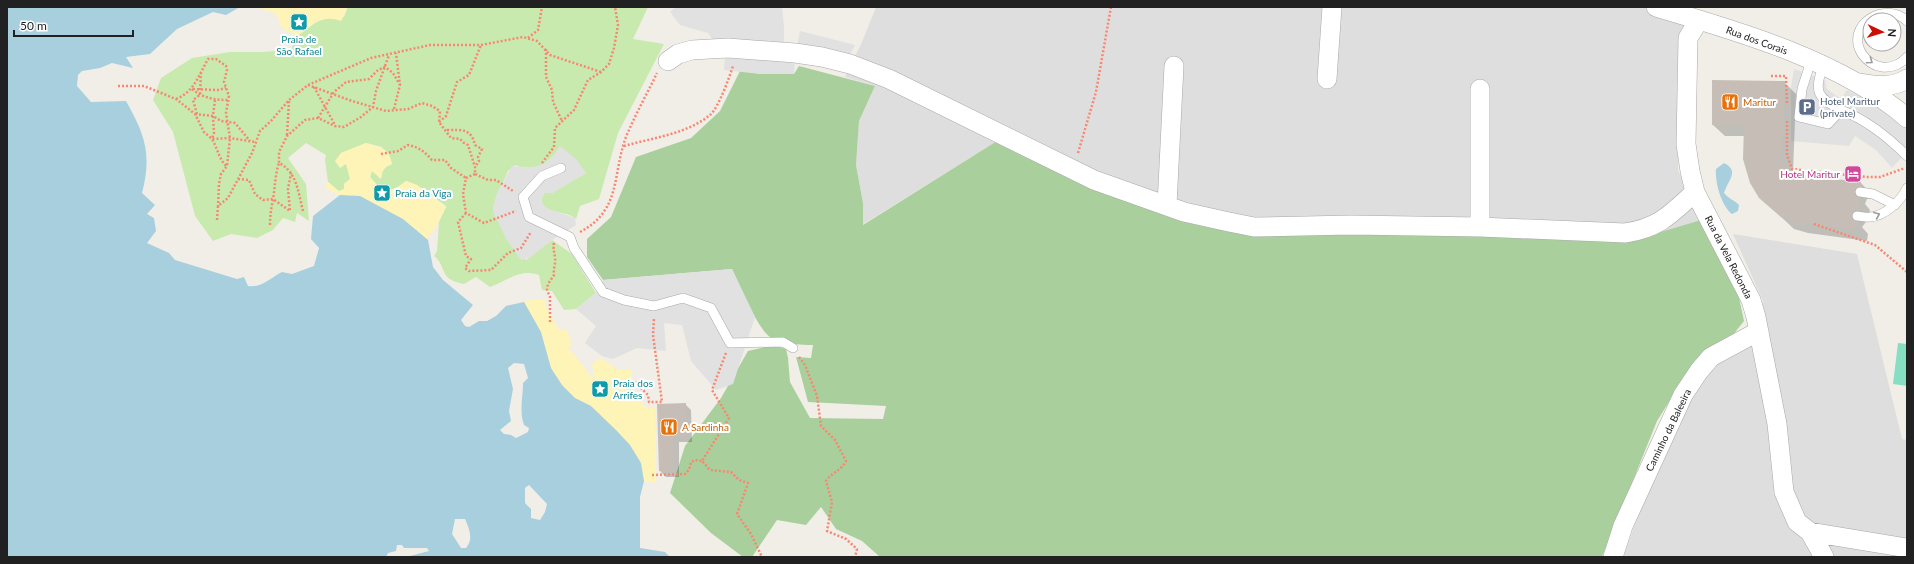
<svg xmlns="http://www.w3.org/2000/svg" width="1914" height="564" font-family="Lato,sans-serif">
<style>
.residential{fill:#dfdede}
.grass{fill:#c8eaae}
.forest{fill:#a9d09c}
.sand{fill:#fef4b8}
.pitch{fill:#86dfc2}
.parking{fill:#e1e1e1}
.water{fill:#a8cfde;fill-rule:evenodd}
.shadow{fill:#0003}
.building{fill:#c6beb6}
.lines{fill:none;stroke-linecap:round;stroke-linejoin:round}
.service-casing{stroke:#a8a8a8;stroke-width:10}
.minor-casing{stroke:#a8a8a8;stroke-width:20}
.path{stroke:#f98670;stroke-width:2.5;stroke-dasharray:2 2;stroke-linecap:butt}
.service{stroke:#fff;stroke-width:9}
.minor{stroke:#fff;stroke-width:19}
.oneway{stroke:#9b9b9b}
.labels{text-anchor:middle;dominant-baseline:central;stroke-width:4;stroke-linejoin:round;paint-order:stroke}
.culture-label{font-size:10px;fill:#0d838f;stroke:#fff;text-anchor:start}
.street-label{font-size:10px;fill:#212121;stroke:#fff}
.service-label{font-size:10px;fill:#4e5e75;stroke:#fff;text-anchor:start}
.food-label{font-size:10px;fill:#c56008;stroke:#fff;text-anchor:start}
.hotel-label{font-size:10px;fill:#b23c85;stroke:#fff;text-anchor:end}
</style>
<rect width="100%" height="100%" fill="#f1eee7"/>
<path class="residential" d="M876,7H1688L1680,60L1678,170L1701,220L1630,241L1254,236L997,141L862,225L863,203L856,165L859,121L875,86L845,77L862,42Z
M1733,234L1857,254L1902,439L1907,440V557H1623L1663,448L1708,369L1746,349L1763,301Z"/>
<path class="grass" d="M345,7H648L633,39L664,44L618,133L599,199L580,206L576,219C567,210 544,215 541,200L544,193H552L586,173L554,155C544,167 530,171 515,165L508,171L505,178L497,194L493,209L507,240L526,260L552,240L572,254L596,293L576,309L564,310L552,291L542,290L539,275C519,268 508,281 490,287L476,277L464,284C437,279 448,267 434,256L437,251L439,222L446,206L417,185L406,181C390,194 383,193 370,177L372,170L381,179C382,170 384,167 392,164L382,147L366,143L341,153L349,170L350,179L344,184V189L339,192L328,182L325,160L326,155L306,143L288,158L306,184L309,221L297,213L295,222L283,218L273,230L257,238L231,234L213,241L195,216L173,132L153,100L161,78L192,58L230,52H261L291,50L297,36L322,18L344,17L347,9Z"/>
<path class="forest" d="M799,66L875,86L859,121L856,165L863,203V225L997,141L1135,204L1352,230L1630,241L1701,220L1737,288L1744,321L1728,341L1695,360L1657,421L1602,557H880L862,541L836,529L821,507L806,525L777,520L752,557H743L711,533L670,493L685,446L721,398L748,351L773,345L786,349L788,358L790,382L810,418L883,419L886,406L808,402L796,357L811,358L813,345C801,345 781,344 770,337C758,329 739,284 732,269L603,280L587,257V239L611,217L636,157L691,138L720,111L740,71L761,74H794Z"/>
<path class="sand" d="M257,7H345L347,9L341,21C321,14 313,25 297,36L282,28L276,14Z
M366,143C381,148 389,147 392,164C384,167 382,170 381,179L372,171L370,177C383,193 390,194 406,181L417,185L446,207C438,225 429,239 414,252L327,209L340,195L325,188L328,182L339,191L344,189V184L350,179L346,164L340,168L335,161L341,153Z
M532,299L545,300L546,307L559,330H567L572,345L568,348C579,358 585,370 595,381L592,365L596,360L602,359L617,369L631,370L634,393L647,408H655L656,483L644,481L531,365L509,319L524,302Z"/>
<path class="pitch" d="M1898,343L1907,344V386L1893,384Z"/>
<path class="parking" d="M676,7H782L784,28V44L797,46L800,31L855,45L845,63L795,53L794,74H761L724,70L725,57L708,33L680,25L670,12Z
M1794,69L1825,80L1827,89L1841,99L1847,90L1871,102L1905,128L1907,130V151L1901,158L1892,168L1876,150L1855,136L1849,146L1791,141V87Z
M560,146L576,159L586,173L552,193H544L541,202L548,209L575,218L576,225L552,240L531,257L521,260L507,240L494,214L493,209L497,194L512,166L529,168L541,165L551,159Z
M732,269L755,317L733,384L716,390L691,361L682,325L664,323L666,351L637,348L613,359L602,356L585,343L596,326L576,309L596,293L603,280Z"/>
<path class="water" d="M7,7H240L226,15L213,12L177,29L150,54L126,57L133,68L112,63L100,68L82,71L78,75L77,86L91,102L126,101C145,135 152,154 142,193L155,205L147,214L154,218L156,231L147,243L169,253L175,260L237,279L244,277L248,286C262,288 270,278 282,272L292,274L314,266L319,248L311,239L313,216L340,195L360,196L403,219L428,240L433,267L443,280L473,305L461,320L465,326L469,327L479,321H487L496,316L506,306L524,302L541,332L551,368L562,385L575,398L591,406L617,431L630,445L641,463L644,481L640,497V548L665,552L670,557H406L429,551L427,548H404L402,545H397L396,551L388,553L386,557H7ZM514,363L524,364L528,378L523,383C523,398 519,411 524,425L529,428L528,432L516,438L511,435L504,434L500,430L511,421L509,411L513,389L508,368ZM529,485L547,504L545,512L540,520L531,518V509L525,503V488ZM455,519H465C469,528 474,539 466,548H461L452,534Z
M1724,163C1740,171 1728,180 1724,193C1729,199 1734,200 1739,205L1738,211L1732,214C1721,205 1715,183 1716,169Z"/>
<path class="shadow" d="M1784,82L1796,94L1793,172L1802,176L1861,183L1872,195V198L1867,199L1865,204L1870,210L1869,221L1866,222L1862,227L1868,234L1867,241L1808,233L1794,229L1760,197L1745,136H1725L1713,125Z
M685,404L691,410L692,442H679V477H666L660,471Z"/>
<path class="building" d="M1712,80L1785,81L1781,165L1802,175L1861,182V186L1856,188L1854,191L1856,196L1859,198L1858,210L1854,211L1851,215L1852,219L1856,222V230L1796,222L1781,217L1759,198L1750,183L1743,159L1744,125H1712Z
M686,403L687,436L673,437L674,471H659L657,404Z"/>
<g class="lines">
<defs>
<path id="service" d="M1907,21C1886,0 1844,25 1862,54C1867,61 1874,66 1882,67C1892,68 1901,64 1907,57
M1811,61L1802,89L1799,117L1828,124L1841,110C1818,98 1813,92 1823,67
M1841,110C1867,120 1887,136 1907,156
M561,168L542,176L523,197L529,217L570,237L574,248L603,292L624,300L654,306L683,298L711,308L730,343L783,342L793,348
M1860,192L1873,194L1895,205
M1857,216C1861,216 1866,218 1870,217C1885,216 1901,201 1907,188"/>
<path id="minor" d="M1656,7C1738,31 1842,61 1907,118
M1699,20L1688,38L1686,144L1690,171L1695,192L1751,300L1756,317L1777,424L1784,492L1797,522L1810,532L1824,557
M668,61L678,54L692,50L728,48L795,53L822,57L850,64L889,79L1094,180L1184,212L1229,222L1254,227L1351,225L1480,227
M1327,79L1332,7
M1860,83C1877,86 1892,88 1907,79
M1480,89V227L1625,233C1659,228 1671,214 1695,192
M1167,205L1174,66
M1810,532L1907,548
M1613,557L1623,526L1683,395L1699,371L1711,357L1759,331"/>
</defs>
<use href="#service" class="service-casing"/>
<use href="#minor" class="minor-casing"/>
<path class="path" d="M528,38L538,30L542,7
M546,49V77L552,90L553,102L562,121
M1771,76H1786L1787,104
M308,85L352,101L386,111L408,109L422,103L432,106L440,111L439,122L451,138L460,139L464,143L468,145L475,167V174L488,180H496L513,191
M118,86H144L176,99L195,114L204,132L212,139L230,138L255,142
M314,87L335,125
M192,89C203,98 214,100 228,100
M193,89L218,90L226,88
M176,99C194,92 199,75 208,59H216L226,66L227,70L224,82L229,96L226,113L230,138L227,166L221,174L219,184L218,206
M215,100L213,116L214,133L212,139C218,149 218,157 226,166
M394,109L400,85L396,53
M195,114L213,116L221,121L235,123L250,141
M197,114L193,100L200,95L201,72
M318,118L334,92L346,82L369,79L378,70L385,67L393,73L400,85
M1787,121V155L1792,169L1867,177H1880L1905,168
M439,122L446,116L457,82L469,75L481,45
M447,130C462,130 471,128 475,145L482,149L478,157L479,161L475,167
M287,135L289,101
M624,146C652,138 687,134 710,115C719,107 729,78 733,66
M1078,153L1096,92L1111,7
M381,154L398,151L408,145C419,147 425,152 432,160H445L451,168L466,178
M542,163L554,147L555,128L574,110L588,80L601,72L609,64L614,48L618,25L615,7
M475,174L466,178L463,194L466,213L484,223L516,211
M238,179L249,180L255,194L263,200L273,199L290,211L288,189L291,173
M303,211C298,192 297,172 279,163V152L287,136L305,120L318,118L335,126L344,127L361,117L373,107L376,91L389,55
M466,213L458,222L466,256L471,259L465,268L469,271L491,270L508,253L521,248L531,232
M217,220L218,206L228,198L252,153L260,131L271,121L289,100L308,85L371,58L430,45H481L523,37L537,41L550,55L601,72
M1814,224L1875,245L1907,272
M270,225C270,216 271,209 273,200C275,187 275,175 279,163
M580,232C622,210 612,174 626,137C635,115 647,94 657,73
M550,322V297L547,290L548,284L554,275C553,269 556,263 555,258C554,250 553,250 554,242
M726,353L712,390L729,418L702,461L710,470L731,472L739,480L748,483L737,514L751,534L762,557
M799,357L805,365L817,396L821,426L835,440L846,461C841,471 832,472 826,481L832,502L827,531L846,539L857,549L855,557
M635,382L648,395L649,402H662L653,335L654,318
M652,475L685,474L689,470L691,462L695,460L702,461"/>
<use href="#service" class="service"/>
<use href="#minor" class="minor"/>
</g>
<defs><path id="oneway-chevron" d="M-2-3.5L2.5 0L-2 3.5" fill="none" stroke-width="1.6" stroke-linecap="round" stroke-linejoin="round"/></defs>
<g class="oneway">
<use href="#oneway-chevron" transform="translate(1870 61) rotate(35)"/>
<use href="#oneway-chevron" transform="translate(1877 215) rotate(-23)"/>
</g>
<defs>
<symbol id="sight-square" viewBox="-11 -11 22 22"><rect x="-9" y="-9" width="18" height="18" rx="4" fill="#0f9aa8" stroke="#fff"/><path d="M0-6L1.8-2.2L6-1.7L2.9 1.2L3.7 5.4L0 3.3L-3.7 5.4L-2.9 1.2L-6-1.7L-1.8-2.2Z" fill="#fff"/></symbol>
<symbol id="restaurant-square" viewBox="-11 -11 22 22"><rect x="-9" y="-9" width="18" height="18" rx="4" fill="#e8710a" stroke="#fff"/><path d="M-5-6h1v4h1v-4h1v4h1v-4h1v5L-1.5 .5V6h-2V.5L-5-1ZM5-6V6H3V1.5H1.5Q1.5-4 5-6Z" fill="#fff"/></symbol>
<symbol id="parking-square" viewBox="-11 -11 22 22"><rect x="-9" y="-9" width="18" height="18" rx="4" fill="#5c6f8a" stroke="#fff"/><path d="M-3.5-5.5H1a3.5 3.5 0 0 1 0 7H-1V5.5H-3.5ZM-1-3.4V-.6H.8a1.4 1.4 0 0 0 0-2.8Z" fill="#fff"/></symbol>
<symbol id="hotel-square" viewBox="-11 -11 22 22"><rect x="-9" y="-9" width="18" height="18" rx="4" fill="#d1479c" stroke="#fff"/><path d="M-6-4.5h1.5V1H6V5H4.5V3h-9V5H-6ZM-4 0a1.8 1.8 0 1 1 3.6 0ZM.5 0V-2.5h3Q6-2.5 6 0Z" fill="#fff"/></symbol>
</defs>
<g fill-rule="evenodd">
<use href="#sight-square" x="289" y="12" width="20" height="20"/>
<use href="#restaurant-square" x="1720" y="92" width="20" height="20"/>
<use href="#parking-square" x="1797" y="97" width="20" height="20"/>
<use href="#hotel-square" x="1843" y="164" width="20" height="20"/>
<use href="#sight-square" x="372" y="183" width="20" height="20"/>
<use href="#sight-square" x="590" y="379" width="20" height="20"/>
<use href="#restaurant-square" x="659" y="417" width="20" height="20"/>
</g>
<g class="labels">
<g class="culture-label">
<text x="299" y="39" text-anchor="middle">Praia de<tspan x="299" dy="12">São Rafael</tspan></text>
<text x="395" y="193">Praia da Viga</text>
<text x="613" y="383">Praia dos<tspan x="613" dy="12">Arrifes</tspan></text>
</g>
<g class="street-label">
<text transform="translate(1757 40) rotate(20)">Rua dos Corais</text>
<text transform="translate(1729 257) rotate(63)">Rua da Vela Redonda</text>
<text transform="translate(1668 430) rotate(-64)">Caminho da Baleeira</text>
</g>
<g class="service-label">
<text x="1820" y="101">Hotel Maritur<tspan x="1820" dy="12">(private)</tspan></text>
</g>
<g class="food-label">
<text x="1743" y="102">Maritur</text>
<text x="682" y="427">A Sardinha</text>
</g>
<g class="hotel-label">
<text x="1840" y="174">Hotel Maritur</text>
</g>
</g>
<rect width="1914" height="564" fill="none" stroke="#212121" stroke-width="16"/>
<g transform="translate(1882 32) rotate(94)"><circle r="19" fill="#ffffff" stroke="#a6a6a6"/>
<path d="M0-3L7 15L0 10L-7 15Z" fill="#cf0e02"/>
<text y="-6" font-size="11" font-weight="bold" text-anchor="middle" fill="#212121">N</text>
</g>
<path d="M14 30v6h119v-6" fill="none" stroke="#212121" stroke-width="2"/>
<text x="20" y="30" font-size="12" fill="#212121" stroke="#ffffff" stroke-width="3" paint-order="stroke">50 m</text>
</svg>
